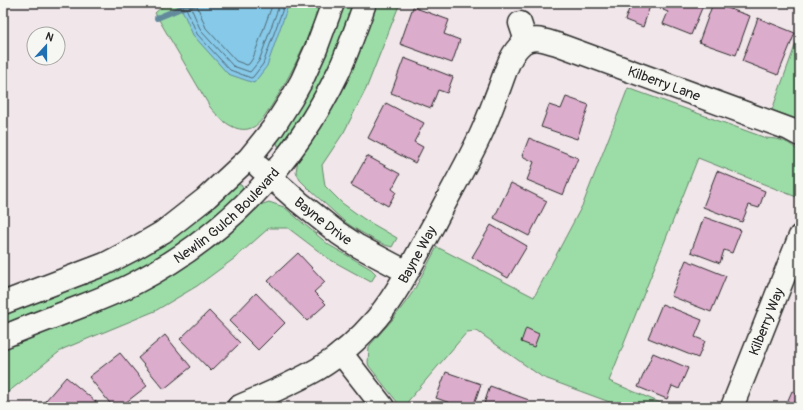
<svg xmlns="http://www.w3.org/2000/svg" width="803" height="410" font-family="Pangolin,sans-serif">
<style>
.green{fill:#9cdda7;stroke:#648469}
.water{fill:#87c9e8;stroke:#628a9c}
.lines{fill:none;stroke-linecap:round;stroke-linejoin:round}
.shore{stroke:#506a77;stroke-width:1}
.stream{stroke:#628a9c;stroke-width:6}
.building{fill:#dcaccc;stroke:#2b2b2b}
.minor-casing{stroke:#2b2b2b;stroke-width:25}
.minor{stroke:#f6f6f2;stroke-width:22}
.labels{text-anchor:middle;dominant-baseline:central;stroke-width:4;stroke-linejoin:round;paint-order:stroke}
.street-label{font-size:14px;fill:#2b2b2b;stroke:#f6f6f2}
</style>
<rect width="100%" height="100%" fill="#f1e7ea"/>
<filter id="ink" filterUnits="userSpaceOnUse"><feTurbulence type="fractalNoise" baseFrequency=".025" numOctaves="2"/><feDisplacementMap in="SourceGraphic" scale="8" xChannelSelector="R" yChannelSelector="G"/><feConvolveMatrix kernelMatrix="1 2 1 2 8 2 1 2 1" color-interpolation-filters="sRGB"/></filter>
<g filter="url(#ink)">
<path class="green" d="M164,3H321C307,40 292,75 270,108C264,116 259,127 248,129C233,132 219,118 210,107L155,13L164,5Z
M341,3H355L338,51L312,104L281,146H278L277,143V140L318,72L324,59L334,32Z
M375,3H400L366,89L344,132L322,165L325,186L342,203L364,219L397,238L392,247L385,245L371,238L354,228L345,222L311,191L300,180L296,172L298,159Z
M800,32V121L772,110Z
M628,88L766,138C781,139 789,141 800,153L799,198L698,158L609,381L670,407H623L542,377L477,331L467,332L403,407H401L369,366L368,363L369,347L370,345L393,319L408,299L414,290L437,247L534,297L583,204Z
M235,184L241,185L243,188V192L206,227L135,273L3,327V313Z
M269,202L284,207L329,245L371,269L376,274L371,282L329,259L288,228H269L235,258L197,286L155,311L63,349L3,396V347L260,205Z"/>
<path class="water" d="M181,3H289L267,66L254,83L228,74L193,35L180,5Z"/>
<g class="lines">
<path class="shore" d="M184,3L197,34L230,70L251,78L253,77L263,64L285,3
M189,3L201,31L233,66L250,72L251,71L259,61L280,3
M196,3L206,28L236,61L247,65L249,64L253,58L273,3"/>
<path class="stream" d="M157,18L186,6L198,3"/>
</g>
<path class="building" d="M452,3H460L456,7Z
M612,3H651L643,27L625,20L629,9Z
M665,3H704L691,35L663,24L668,12L663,10Z
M713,3L750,16L736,55L699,42Z
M413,7L449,20L444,34L460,40L452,63L400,44Z
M758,18L795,33L778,75L742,61Z
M404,58L453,77L447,93L438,90L431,108L391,93Z
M566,97L589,105L577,139L541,127L549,105L561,109Z
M386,103L424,123L414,142L423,147L415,163L368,138Z
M529,138L578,158L563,195L527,180L534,162L522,156Z
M367,156L400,174L392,189L396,192L388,206L351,185Z
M717,171L765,191L759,208L749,205L742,222L703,207Z
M511,183L547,201L529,236L494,218Z
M704,217L741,230L732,253L724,250L720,263L691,252Z
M491,225L527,246L508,278L472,257Z
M298,253L325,282L314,292L326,304L307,321L268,281Z
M686,260L726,276L711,312L671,296Z
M256,293L285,323L258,350L229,321Z
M662,304L702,320L695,337L705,341L698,358L648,338Z
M209,311L240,343L211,371L180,339Z
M526,328L539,334L534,347L521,342Z
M165,335L191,367L164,389L138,358Z
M120,353L147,386L120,407H113L89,377Z
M653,353L688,368L679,389L672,386L667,399L638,387Z
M446,372L481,384L473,407H449L450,403L436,398Z
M66,377L101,406V407H40Z
M490,386L529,400L526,407H483Z
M792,391L800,395V407H785Z"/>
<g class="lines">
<defs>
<g id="minor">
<path d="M520,23L526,41"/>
<path id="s1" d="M259,167L299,202L338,233L356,245L407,272"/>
<path d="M3,303L105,264L132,250L163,232L205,199L249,158L262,142L273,128L292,98L302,80L316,49L333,3"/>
<path id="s2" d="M3,337C29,326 56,316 82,306C100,299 118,292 135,283C226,236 295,163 339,71C349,49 357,26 365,3"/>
<path d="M341,353L383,407"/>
<path id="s3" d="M238,407C265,395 292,384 318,369C340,356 360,338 377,318C400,290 417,254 435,222C450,193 467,164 481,134C488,119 493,104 499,89C505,74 509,55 522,44C532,35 546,41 557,44L789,129L800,135"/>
<path id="s4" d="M732,407L800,236"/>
</g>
</defs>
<use href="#minor" class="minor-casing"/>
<use href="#minor" class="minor"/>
</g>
</g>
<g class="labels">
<g class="street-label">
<text stroke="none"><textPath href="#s3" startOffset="629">Kilberry Lane</textPath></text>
<text stroke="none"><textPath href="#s2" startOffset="257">Newlin Gulch Boulevard</textPath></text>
<text stroke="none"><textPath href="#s1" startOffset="84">Bayne Drive</textPath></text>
<text stroke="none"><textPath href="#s3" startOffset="242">Bayne Way</textPath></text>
<text stroke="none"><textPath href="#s4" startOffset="92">Kilberry Way</textPath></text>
</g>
</g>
<rect width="803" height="410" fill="none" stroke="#f6f6f2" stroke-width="16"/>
<rect x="8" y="8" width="787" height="394" fill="none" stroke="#2b2b2b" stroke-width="1.5" filter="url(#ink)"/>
<g transform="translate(46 46) rotate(21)"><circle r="19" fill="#f6f6f2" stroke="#a5a5a2"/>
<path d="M0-3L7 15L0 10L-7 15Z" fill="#1f6fb2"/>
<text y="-6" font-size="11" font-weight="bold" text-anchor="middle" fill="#2b2b2b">N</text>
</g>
</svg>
